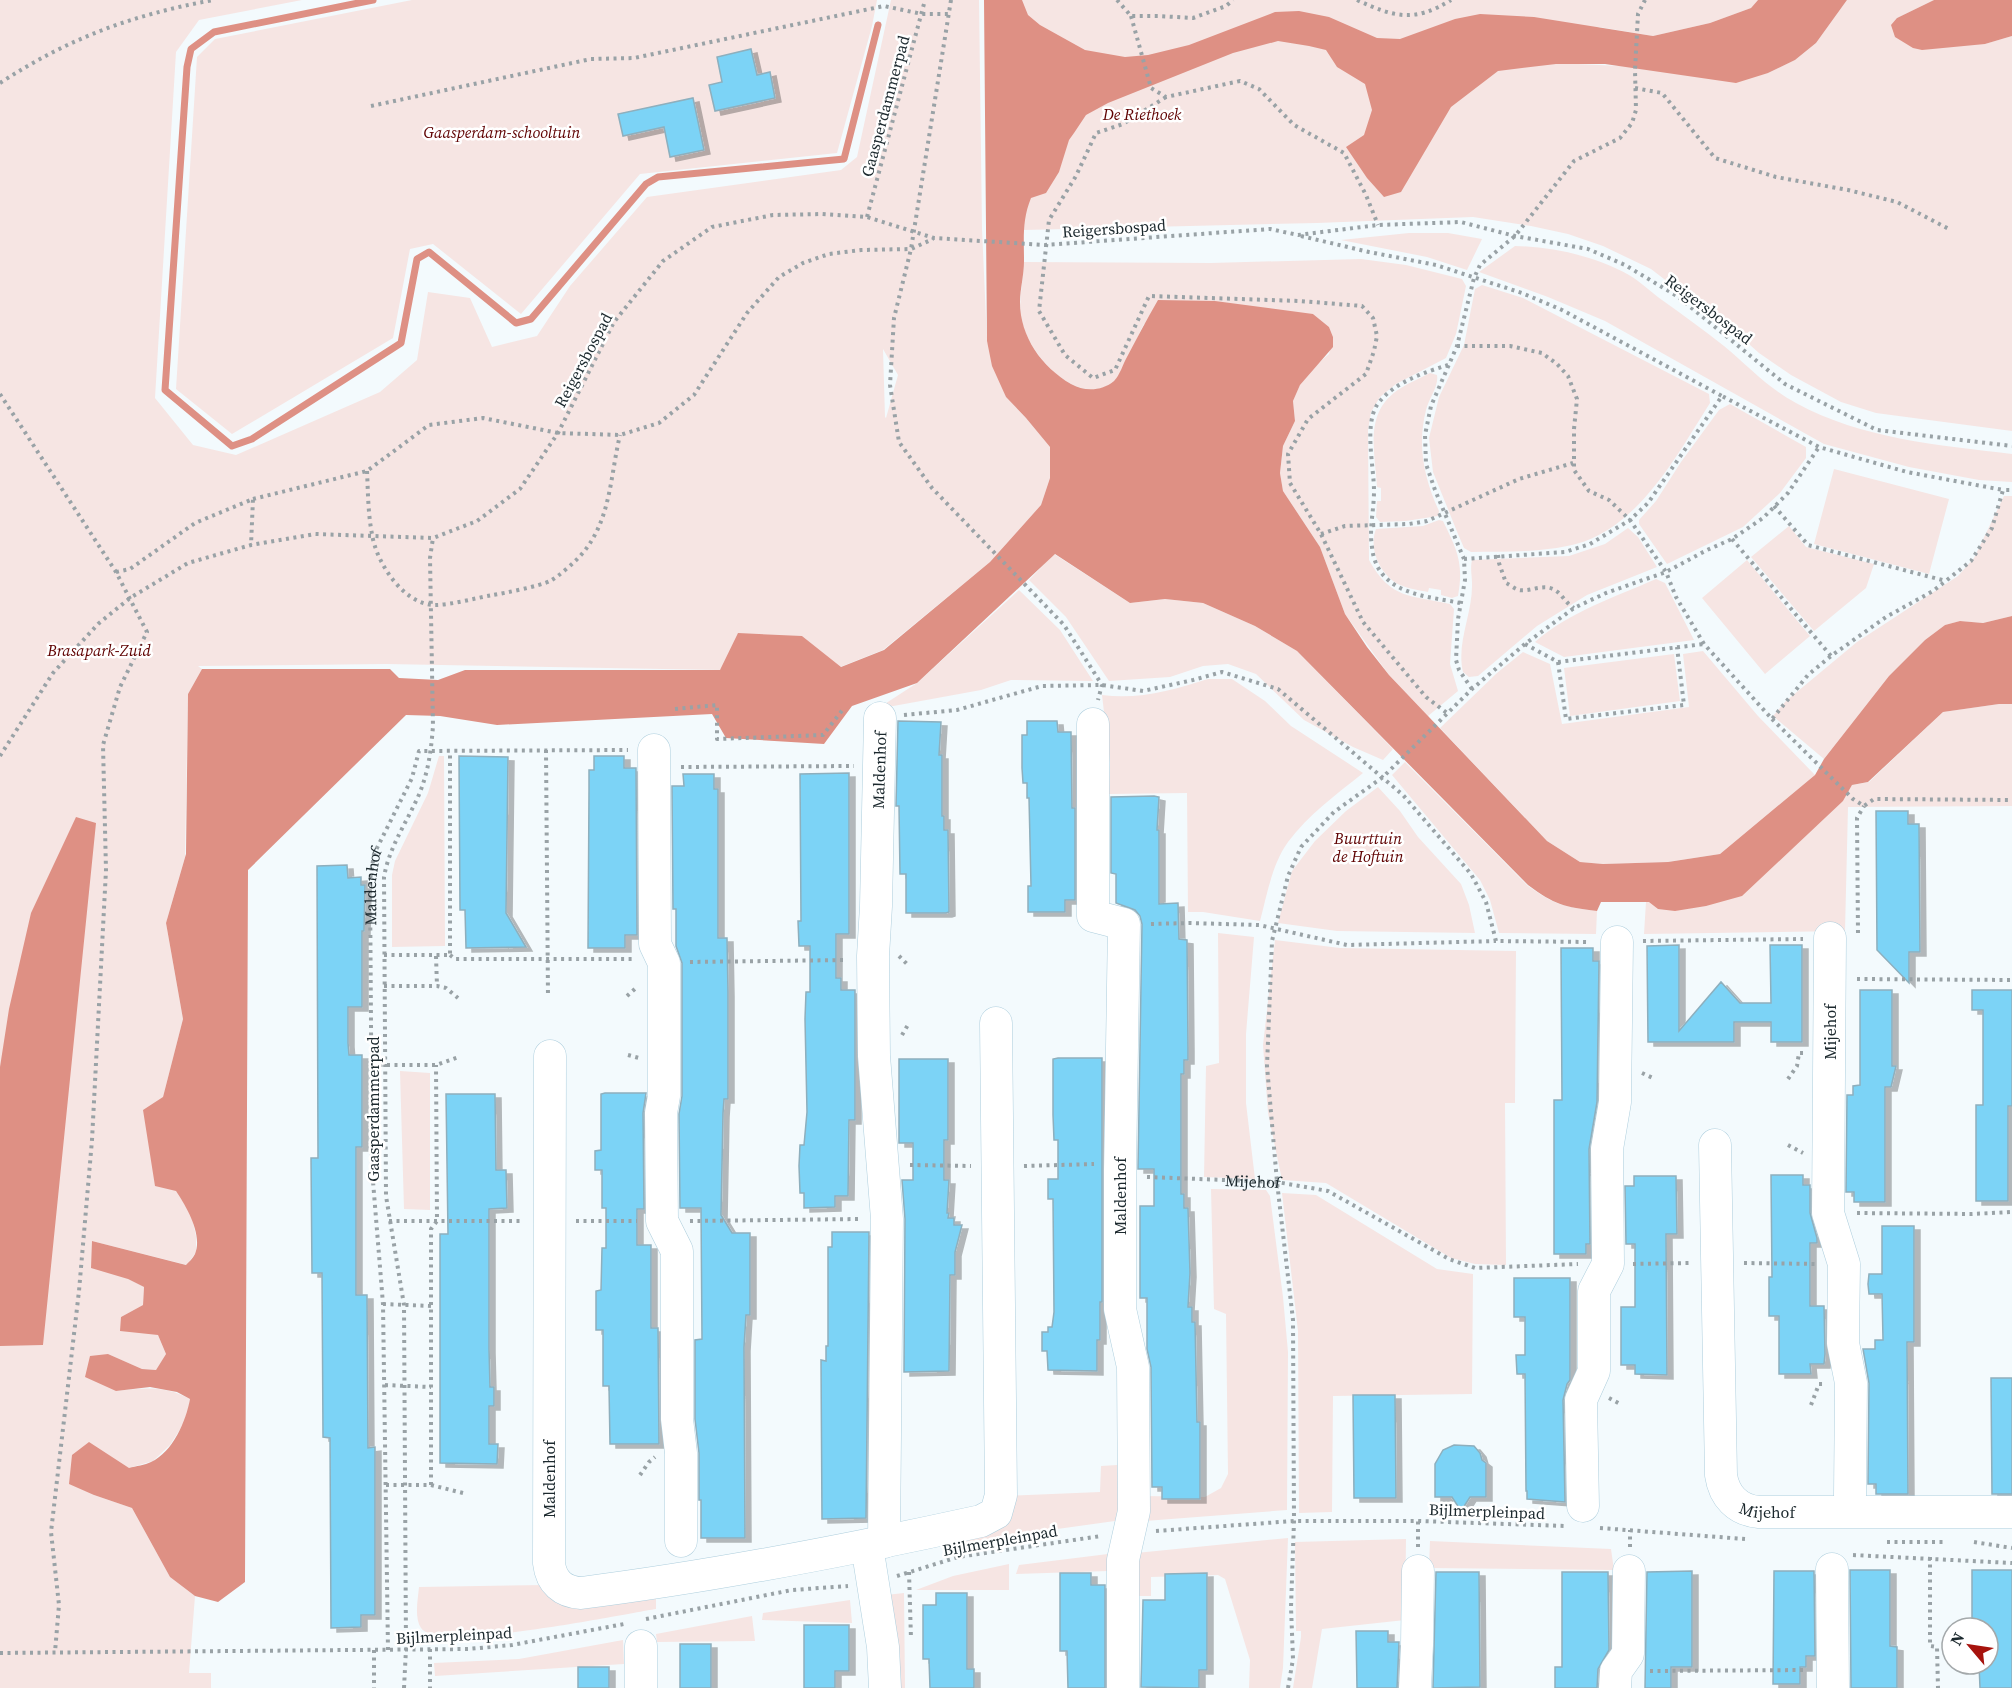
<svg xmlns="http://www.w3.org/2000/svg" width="2012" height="1688" font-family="'Source Serif 4',serif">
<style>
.green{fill:#f6e5e3;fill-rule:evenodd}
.water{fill:#de9084}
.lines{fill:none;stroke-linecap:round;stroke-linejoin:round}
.stream{stroke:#de9084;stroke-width:7}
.building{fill:#7cd3f6;stroke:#8eafbd;stroke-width:1.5;filter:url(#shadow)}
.minor-casing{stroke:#adcedd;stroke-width:33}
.path{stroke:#99a2a6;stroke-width:4;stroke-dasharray:3 4.5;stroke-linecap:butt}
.minor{stroke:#fff;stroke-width:32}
.labels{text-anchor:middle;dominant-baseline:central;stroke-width:5;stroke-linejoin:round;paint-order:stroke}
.street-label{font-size:16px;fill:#1b282d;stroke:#fff}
.park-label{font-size:16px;font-style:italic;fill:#5f0000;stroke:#fff}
</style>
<defs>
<filter id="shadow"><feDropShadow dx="6" dy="4" stdDeviation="0" flood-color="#0004"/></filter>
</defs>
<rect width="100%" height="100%" fill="#f3fafd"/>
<path class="green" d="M0,0H302L199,20L176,52L155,398L193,445L236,455L380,392L417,360L428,292L470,298L492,347L537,336L570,286L647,197L841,170L857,157L891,0H979L982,229L987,341L1006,397L1026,418L1050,447V478L1041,505L990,562L883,650L840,667L802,636L720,670L386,664L198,666L202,669L188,694L185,857L166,923L183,1019L163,1097L176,1191L191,1214L196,1236V1252L187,1265L92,1241L128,1279L144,1287L143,1305L121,1317L158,1335L166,1354L156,1370L142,1369L108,1354L116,1391C144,1388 164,1385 190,1399L186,1420L170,1445L153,1461L129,1468L94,1495L132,1508L170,1577L195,1596L189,1673H211V1688H0ZM883,349L898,375L886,418L885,417Z
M412,0H877L872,26L837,153L640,174L521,314L433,244L410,249L393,338L232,434L176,389L197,57L215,39Z
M1022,0H1758L1751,8L1710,23L1653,36L1599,27L1557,63L1768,73L1795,60L1816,43L1847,0H1934L1897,18L1985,44L2012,36V431L1876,413L1841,402L1791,375L1759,353L1713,312L1677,289L1651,269L1603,246L1568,234L1531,226L1473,217L1317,223L1024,230Z
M1409,233H1448L1482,239L1467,270L1427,257L1341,240Z
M1515,246C1554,247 1595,256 1629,275C1641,282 1651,292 1662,300C1683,315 1704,330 1724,346C1747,365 1769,389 1796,403C1862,439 1938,445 2012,454V482L1979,480L1909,467L1824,444L1605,321L1548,297L1479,272Z
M1361,259L1406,265L1462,279L1466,286L1456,334L1446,358L1396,384L1380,397L1371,412L1368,430L1369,560C1391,600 1411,595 1450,604L1454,609L1450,664L1458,691L1428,716L1389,675L1345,614L1320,547L1283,491L1280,473L1283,446L1295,421L1293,401L1300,385L1316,365L1329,354L1333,337L1329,327L1313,314L1144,324C1137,337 1123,373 1114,381C1080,410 1031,357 1023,325C1017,304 1023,283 1024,262L1211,263Z
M1482,285L1523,298L1709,394L1710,403C1677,455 1639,527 1576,544C1542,553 1505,551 1471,552L1464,548L1458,534L1433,472L1429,438L1439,397L1464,345L1475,289Z
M1430,373L1437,375C1439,386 1429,398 1426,410C1417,446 1424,478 1439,511L1438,516L1406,521L1380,522L1376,517L1377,501H1381V488L1377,487C1375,450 1363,411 1401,388C1410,382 1421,378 1430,373Z
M1730,404L1806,447V458L1780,493L1743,527L1667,564L1639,524V520L1656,501L1681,462L1719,410Z
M1834,469L1949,499L1929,574L1814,544Z
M2004,496H2012V616L1983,623L1960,621L1945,625L1925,640L1889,676L1824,759L1773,716L1786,701L1857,642L1958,576L1974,558Z
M1439,520L1443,521C1457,550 1464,563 1458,596L1452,598L1441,595V590L1429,588L1428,592C1419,590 1409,589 1400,585C1381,576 1368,550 1376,529L1423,526Z
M1789,526L1806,547L1874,564L1866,588L1814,631L1751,557Z
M1628,528L1638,537L1657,567L1587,595L1537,626L1478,676L1469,677L1463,672C1456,643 1473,613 1472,583C1472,575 1470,569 1472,560L1569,556L1605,544Z
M1054,554L1130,603L1165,599L1203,603L1255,626L1297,651L1393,749L1383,760L1353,747L1304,720L1256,674L1228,664L1203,666L1170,677L1109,681L1066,617L1029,580Z
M1747,560L1810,636L1765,674L1702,598Z
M1656,579L1665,583L1694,640L1564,657L1535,642C1569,612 1615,597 1656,579Z
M1019,590L1060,630L1093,681L1011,680L981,690L877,709L917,683Z
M1703,651L1758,716L1815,775L1720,854L1668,862L1603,864L1580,862L1547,841L1440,728L1497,673L1523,652L1550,664L1562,724L1689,707L1683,654Z
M1674,654L1680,701L1570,716L1564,668Z
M1208,679H1232L1265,701L1291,726L1363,773C1337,794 1308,815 1288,842C1272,864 1267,895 1260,921L1203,912H1188L1187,793L1109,794L1110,763L1102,695C1139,700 1173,690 1208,679Z
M1999,704H2012V806L1848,807L1845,931L1644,934L1646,902L1843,801L1852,785L1869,782L1943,712Z
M439,756H444L445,946L392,947V875L395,861L428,793Z
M1405,762L1528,886C1555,905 1564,907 1597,911L1596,934L1499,933L1490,900L1480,880L1392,775Z
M1378,787L1400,811L1418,837L1461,884L1469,905L1475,933L1337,931L1278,923L1292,871L1315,841L1346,811Z
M1218,933L1254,937L1246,1034V1103L1255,1179L1204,1177L1206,1066L1219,1063Z
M1275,940L1340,948L1516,951L1515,1103H1505L1506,1265L1475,1264L1451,1258L1326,1183L1282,1180L1268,1113L1263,1045Z
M400,1071L430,1073V1210L404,1209Z
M1211,1189L1266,1190L1270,1196L1283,1297L1288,1352L1287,1510L1145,1521L1144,1496L1205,1497L1221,1488L1228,1474L1226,1314L1214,1309Z
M1282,1193L1316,1195L1437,1269L1473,1274L1472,1394L1333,1396L1332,1512L1299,1513L1298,1331Z
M1117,1465L1123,1466L1122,1520L993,1538L946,1549L944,1534L1006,1496L1100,1492L1101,1466Z
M1288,1538L1283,1668L1280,1688H1249L1250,1660L1225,1579L1218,1575L1151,1577V1596H1135L1136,1553Z
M1406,1539L1405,1620L1322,1629L1312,1688H1293L1301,1637V1631H1296L1295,1542Z
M1430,1541L1611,1549L1614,1570L1429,1568Z
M1108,1554V1571L1016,1574L1019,1565Z
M1009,1564V1590H916L953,1576Z
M546,1585L599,1605L656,1599V1609C624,1614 436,1653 421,1628C414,1617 418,1599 419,1587Z
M904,1593L905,1688H894L886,1595Z
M850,1600L852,1623L762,1620L763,1613Z
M752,1616L755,1641L657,1642L656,1634Z
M623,1640L624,1664L435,1676L434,1663L519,1659Z"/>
<path class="water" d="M984,0H1022L1028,15L1040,25L1085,50L1125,57L1148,55L1189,45L1275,12L1299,11L1329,17L1377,38L1400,39L1455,19L1480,14L1534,17L1653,36L1710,23L1751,8L1758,0H1847L1816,43L1795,60L1768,73L1736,83L1605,64H1556L1498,71L1451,107L1401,192L1384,197L1367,178L1346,147L1364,135L1372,110L1365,84L1337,67L1326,50L1309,46L1278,41L1233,53L1108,103L1086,115L1074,133L1069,140L1059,172L1046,193L1031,198C1022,220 1024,238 1024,261C1024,275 1020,289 1020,302C1020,337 1042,367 1071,384C1085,392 1102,391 1114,381C1120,375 1123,364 1127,357C1137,338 1147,319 1158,300L1215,301L1313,314L1329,327L1333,337V347L1300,385L1293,401L1295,421L1283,446L1280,473L1283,491L1320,547L1345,614L1367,647L1389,675L1547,841L1580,862L1603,864L1668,862L1720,854L1815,775L1824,759L1889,676L1925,640L1945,625L1960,621L1983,623L2012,616V704H1999L1943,712L1868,782L1852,785L1843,801L1742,896L1706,906L1675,911L1658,909L1649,902H1601L1597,911C1564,907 1555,905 1528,885L1297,651L1255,626L1203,603L1165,599L1130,603L1055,554L917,683L852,706L824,744L726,738L712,714L497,725L440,716L406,715L248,870L245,1582L218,1602L195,1596L170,1577L132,1508L94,1495L69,1484L72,1455L89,1442L129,1468C136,1466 145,1465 151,1462C173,1452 186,1421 190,1399L177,1392L150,1387L116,1391L85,1377L90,1356L108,1354L142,1369L156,1370L166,1354L158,1335L120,1331L121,1317L143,1305L144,1287L128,1279L91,1268L92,1241L186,1265C189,1262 193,1258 195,1254C203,1234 186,1206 176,1191L155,1186L143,1110L163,1097L183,1019L166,923L186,854L188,694L202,669H390L399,678L438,680L465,670H720L738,633L802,636L841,667L884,650L990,562L1041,505L1050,478V447L1026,418L1006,397L992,366L987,341Z
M1934,0H2012V36L1985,44L1922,50L1913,48L1895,37L1891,25L1897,18Z
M76,817L96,823L43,1345L0,1346V1067L9,1009L31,913Z"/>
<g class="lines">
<path class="stream" d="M373,0L214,32L191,49L187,67L165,390L232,446L252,439L401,343L417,259L429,252L516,323L531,319L646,184L658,177L844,159L878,25"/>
</g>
<path class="building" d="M751,49L757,75L770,72L775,98L715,111L709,85L722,82L717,57Z
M693,98L704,150L670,157L664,127L623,136L618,114Z
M898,721L941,722L939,755H942V816H944V830H948L949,912L946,913H906V874H900L899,806H896Z
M1027,721H1057L1058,732H1071L1072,808H1075V900H1065V912H1028V886H1031L1029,798H1027V783H1023L1022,768V735H1027Z
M459,756L508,757L506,913L526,947L466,948L465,910H460Z
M594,756H624V768H636L637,935H625V948H588L589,790V770H594Z
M849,773V934H836V978H841V990H855V1120H849L848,1196H835V1207L804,1208V1193H800L799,1166L800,1145H804L807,1112L805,1019L806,992H810V946H799L798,921H801L800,774Z
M683,774H714V789H718V938H727L728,992V1099H724L723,1113L721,1215L732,1233H750V1315H746L744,1347L745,1538H701V1500H699V1453L695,1419V1340L702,1339L701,1208H680L679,1114L682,1096V963L676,946V909H673L672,786H684Z
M1154,796L1159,797L1157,830H1159V904L1178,903L1179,939L1187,940L1188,1047V1060H1184V1074H1181V1194H1184V1208H1188L1190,1273L1188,1307H1192V1322H1195L1197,1422H1200V1499H1162V1487H1152L1151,1367L1147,1349V1298H1140V1206H1154V1169H1138L1142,924L1140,916L1135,910L1116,903V874L1111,873V797Z
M1876,811H1908V824H1919L1920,952H1909V983L1877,950Z
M347,865L348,878L361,877V885H365L364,931H362V1007H348V1043L349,1055H362V1147H356V1295H367L368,1448L375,1447V1615H361V1627L331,1628L330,1438L323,1437L322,1273H312L311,1158H318L317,866Z
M1679,945V1031L1721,982L1740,1003H1771L1770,945H1802V1042H1771V1022H1734V1042H1648L1647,946Z
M1561,948H1593V961H1599L1597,1102L1589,1149L1590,1244H1586V1254H1554V1100H1562Z
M1860,990H1892V1066H1896L1891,1087H1885V1202H1854V1192H1846L1847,1095H1853V1086L1860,1085Z
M1972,990H2012V1106H2008V1201H1976V1105H1983V1010H1972Z
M1058,1058H1102V1302H1100V1340H1097V1371L1048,1370L1047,1351H1042V1332H1048V1327H1052L1054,1312L1053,1199H1048V1179H1058V1140H1054L1053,1115V1059Z
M899,1059H948V1140H944V1180H949L947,1213H949L948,1218H954V1225H962L955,1252V1275H950L949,1371L904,1372L905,1219L902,1180H913V1143H899Z
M605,1093H646L643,1113L644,1209H637V1245H651V1328H658L659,1444H610L609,1386H603V1330H596V1291L601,1290L602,1248H606V1208H602V1170H595V1151L601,1150V1094Z
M446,1094H495L496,1170H506L507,1208L489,1209V1349L490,1387H494V1406H489V1444H498L497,1464L440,1463V1234H448Z
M1771,1175H1803V1185H1810V1213L1817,1238V1243H1810V1306H1824L1825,1354L1824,1364H1810L1811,1374H1779V1316H1769V1277H1772Z
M1634,1176H1676L1677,1234H1666L1667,1375L1635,1374V1365H1621V1307H1635V1244H1626L1625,1186H1634Z
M1882,1226H1914V1342H1907L1908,1494H1876V1484H1868L1869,1383L1863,1349H1875V1340H1883L1882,1294H1869L1868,1284L1869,1274H1882Z
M832,1232H869L866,1518L822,1519L821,1360L826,1361V1346H828V1247H832Z
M1514,1278H1570V1380L1567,1384L1563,1400L1565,1502L1527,1499V1491H1526L1525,1374H1517L1516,1355H1525V1317H1514Z
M1991,1378H2012V1494H1992Z
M1353,1395H1395L1396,1498H1354Z
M1454,1445L1474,1446L1480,1453L1482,1460L1486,1463V1497H1470L1461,1511L1452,1497H1435V1464L1443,1450Z
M1850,1570H1890V1646L1897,1647V1688H1851Z
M1972,1570H2012V1688H1980L1979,1664H1988V1628H1972Z
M1692,1571V1667H1671V1688H1645L1647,1572Z
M1774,1571H1814L1815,1656H1806V1667H1800V1684H1773Z
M1436,1572H1479L1480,1687L1433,1688Z
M1562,1572H1608L1609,1650L1598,1669L1597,1688H1555V1667H1562Z
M1060,1573H1091V1585H1105V1688H1068L1067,1651H1060Z
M1207,1573V1670H1199V1688L1141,1687L1143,1600H1165V1574Z
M936,1593H967V1669H974V1688H930L929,1659H923V1605H936Z
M804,1625H849V1671H835V1688H804Z
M1356,1631H1388V1642H1399L1397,1688H1357Z
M680,1644H711V1688H680Z
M578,1667H609V1688H578Z"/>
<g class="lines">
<defs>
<g id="minor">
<path d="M880,718L876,906L873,956L874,1056L887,1219L884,1542"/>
<path d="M1093,724V916L1124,924L1120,1170V1309L1133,1367L1134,1511L1123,1560V1688"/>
<path d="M654,750L655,944L664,963V1096L661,1113L662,1221L677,1251V1419L681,1453V1541"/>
<path d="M1830,938L1828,1213L1844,1264L1843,1343L1851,1383L1850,1495"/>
<path d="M550,1056L549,1563C551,1582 563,1592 581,1593C715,1576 849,1550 981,1521L996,1513L1001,1495L996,1023"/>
<path id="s3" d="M1715,1145L1721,1475C1724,1496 1737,1510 1759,1512H2012"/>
<path d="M1583,1506L1581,1400L1594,1371V1291L1608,1264L1607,1149L1615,1102L1617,942"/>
<path d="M867,1546L883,1647L885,1688"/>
<path d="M1832,1569L1833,1688"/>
<path d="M641,1646V1688"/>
<path d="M1415,1688L1417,1645L1418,1571"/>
<path d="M1615,1688L1616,1671L1628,1654L1629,1571"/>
</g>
</defs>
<use href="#minor" class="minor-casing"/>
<g class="path">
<path d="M951,0L911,249L894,318L890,385L899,442L932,488L1064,625L1102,685L1098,700"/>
<path d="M1117,0L1131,16H1158L1193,18L1226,6L1233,0"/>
<path d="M1357,0C1394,17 1414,23 1451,0"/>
<path d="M1131,16L1151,88L1166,97L1240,81L1259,89L1294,125L1344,153L1366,195L1378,225"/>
<path d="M0,83C69,38 132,15 213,0"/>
<path d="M1635,88L1662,93L1715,158L1776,177L1848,190L1897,202L1949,229"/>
<path d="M1166,97L1123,124L1096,133L1076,176L1049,220L1039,311L1065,355L1093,378L1115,370L1149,296L1300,301L1362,306L1373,318L1377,336L1374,351L1366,374L1308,419L1288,454L1290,483L1321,534L1363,622L1426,697L1447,713"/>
<path d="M371,106L591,59L634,58L884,6L922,14H950"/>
<path d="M867,217L925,0"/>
<path d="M1301,236L1369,252L1436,265L1522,293L1562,310L1722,396"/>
<path d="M1457,346H1510L1542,353L1557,364L1568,376L1577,399L1574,429V470L1589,491L1609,500L1630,520L1666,572L1676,597L1704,644L1772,719L1808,675L1831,656L1886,617L1933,591L1971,561L1992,528L2003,490H2012"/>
<path d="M1448,365C1425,372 1392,383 1377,405C1364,426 1374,467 1374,491C1374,510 1369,529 1372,547C1373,559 1378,571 1387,579C1405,596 1437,598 1460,603"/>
<path d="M0,394L116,572L147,632L120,687L103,745L106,870L92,1140L79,1291L51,1532L59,1605L55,1652"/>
<path d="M367,471C368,492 368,514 372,534C376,562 403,604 434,605C452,605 475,598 493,595C505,593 540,586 550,581C558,577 575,562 581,555C611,521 610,477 620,435"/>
<path d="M253,499L367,471L429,425L483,418L558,433L620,435L659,423L694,395L747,313L779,277L803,263L829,254L861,250L911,249L933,239"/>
<path d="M1774,506L1808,545L1946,581"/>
<path d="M1321,534L1345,526L1409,524L1427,521L1519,479L1573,463"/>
<path d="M1732,539L1831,656"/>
<path d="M1498,555L1499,563L1506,583C1510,585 1515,589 1519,590C1530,592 1542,584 1553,589C1562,593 1565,603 1574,608"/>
<path d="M1464,559L1565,552L1590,544L1630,520L1648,503L1722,396L1819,447L1907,472L2003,490"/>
<path d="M116,572L130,569L195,523L253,499L251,545"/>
<path d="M1525,644L1558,662L1704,644"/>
<path d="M1558,662L1566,719L1684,705L1677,647"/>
<path d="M1472,689L1459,670L1456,660L1458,619L1465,580L1464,559L1435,490L1426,464L1425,435L1431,406L1457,346L1474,278L1480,265L1515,236L1574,161L1620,138L1632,123L1636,110L1635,70L1638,14L1645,0"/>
<path d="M675,709L717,705V739L823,735L844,708"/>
<path d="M904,715L957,710L1042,686L1102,685L1143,691L1193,680L1222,672L1278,689L1403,795L1471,874L1486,902L1496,941L1590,942"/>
<path d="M1772,719L1853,799L1864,806L1874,799L2012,800"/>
<path d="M546,750L548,997"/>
<path d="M0,756L53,673L98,624L130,598L188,563L251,545L315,534L433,538L477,521L520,489L558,433L614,322L663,261L712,227L773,215L822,214L867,217L934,238L1045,245L1270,229L1298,235L1378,225L1461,222L1515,236L1588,249L1625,265L1677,296L1785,384L1877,430L2012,446"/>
<path d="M681,767L854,766"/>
<path d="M1151,924L1190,923L1259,925L1347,945L1496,941"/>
<path d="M1858,933L1857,818L1864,806"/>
<path d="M1643,941L1803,939"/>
<path d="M384,955H450V751"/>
<path d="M450,955L455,959H632"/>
<path d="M436,956L437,986"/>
<path d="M899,956L909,966"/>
<path d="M690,962L847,960"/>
<path d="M1857,979L2012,980"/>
<path d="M384,986H437L446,988L458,998"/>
<path d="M627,996L637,987"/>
<path d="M902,1035L909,1023"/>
<path d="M628,1055L639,1058"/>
<path d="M372,1065H436L459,1057"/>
<path d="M1642,1073L1655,1079"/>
<path d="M1788,1079L1797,1066L1799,1053H1803"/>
<path d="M1788,1145L1803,1153"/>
<path d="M910,1165L971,1166"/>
<path d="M1024,1166L1094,1164"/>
<path id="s1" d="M1147,1177L1277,1182L1328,1191L1449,1259L1475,1268L1578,1264"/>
<path d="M1857,1213L1972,1214L2012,1212"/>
<path d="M389,1221H523"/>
<path d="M576,1221H637"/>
<path d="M690,1221L859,1219"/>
<path d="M1744,1263L1818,1264"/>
<path d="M1633,1264L1692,1263"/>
<path d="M383,1304L431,1306"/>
<path d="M385,1385L431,1387"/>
<path d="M1609,1398L1622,1405"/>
<path d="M1811,1405L1819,1384H1826"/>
<path d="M640,1475L649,1462L655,1457"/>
<path d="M386,1485H431L463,1493"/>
<path d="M431,1485V1229L437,1221L436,1065"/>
<path d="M1600,1528L1745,1539"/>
<path d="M1156,1531L1294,1521H1418L1565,1526"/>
<path d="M1887,1542H1943"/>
<path d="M1974,1542L2012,1548"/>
<path d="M1418,1547V1521"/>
<path d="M1630,1547V1530"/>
<path d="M1853,1555L2012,1563"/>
<path d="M1930,1557V1646L1937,1647L1938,1688"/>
<path d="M909,1572L911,1639"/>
<path d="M897,1576L958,1557L1101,1536"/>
<path d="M646,1619L792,1590L848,1586"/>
<path d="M430,1649V1688"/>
<path d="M374,1650V1688"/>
<path id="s2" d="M388,1650L383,1304L372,1169L370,880L374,854L412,778L419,751L628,750"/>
<path d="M0,1653L468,1649L512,1645L624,1624"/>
<path d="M1650,1671L1807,1670"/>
<path d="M404,1688L406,1649L404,1305L386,1196L384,877C389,848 405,825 417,799C428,775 431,752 433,726L430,558L433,538"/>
<path d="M1288,1688L1293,1659L1291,1607L1294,1521L1293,1320L1277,1182L1267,1066L1272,941L1288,876L1301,847L1334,812L1383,777L1472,689L1525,644L1574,608L1606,593L1666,572L1707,550L1732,539L1763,518L1788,493L1819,447"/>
</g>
<use href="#minor" class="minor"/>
</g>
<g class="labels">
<g class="street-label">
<text transform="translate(885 106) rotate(-75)">Gaasperdammerpad</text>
<text transform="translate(1114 228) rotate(-4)">Reigersbospad</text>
<text transform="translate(1709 309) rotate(37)">Reigersbospad</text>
<text transform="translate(583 360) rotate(-62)">Reigersbospad</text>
<text transform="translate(879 770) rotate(-88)">Maldenhof</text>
<text stroke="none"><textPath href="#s2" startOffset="764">Maldenhof</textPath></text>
<text transform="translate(1830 1032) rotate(-90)">Mijehof</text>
<text transform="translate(373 1109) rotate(-90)">Gaasperdammerpad</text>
<text stroke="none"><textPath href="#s1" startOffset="106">Mijehof</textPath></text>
<text transform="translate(1120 1196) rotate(-90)">Maldenhof</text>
<text transform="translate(549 1479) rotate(-90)">Maldenhof</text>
<text stroke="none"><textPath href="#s3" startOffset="396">Mijehof</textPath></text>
<text transform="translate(1487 1511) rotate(2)">Bijlmerpleinpad</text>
<text transform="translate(1000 1540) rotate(-10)">Bijlmerpleinpad</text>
<text transform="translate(454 1635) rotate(-3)">Bijlmerpleinpad</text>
</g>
<g class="park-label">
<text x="1142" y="114">De Riethoek</text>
<text x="502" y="132">Gaasperdam-schooltuin</text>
<text x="99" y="650">Brasapark-Zuid</text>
<text x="1368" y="838">Buurttuin<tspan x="1368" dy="18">de Hoftuin</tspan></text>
</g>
</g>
<g transform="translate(1970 1646) rotate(299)"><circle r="28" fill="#ffffff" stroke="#a4a9ab" stroke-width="1.5"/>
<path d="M0-4.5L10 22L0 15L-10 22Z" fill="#a7130d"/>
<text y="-9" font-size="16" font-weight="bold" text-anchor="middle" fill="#1b282d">N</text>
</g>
</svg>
